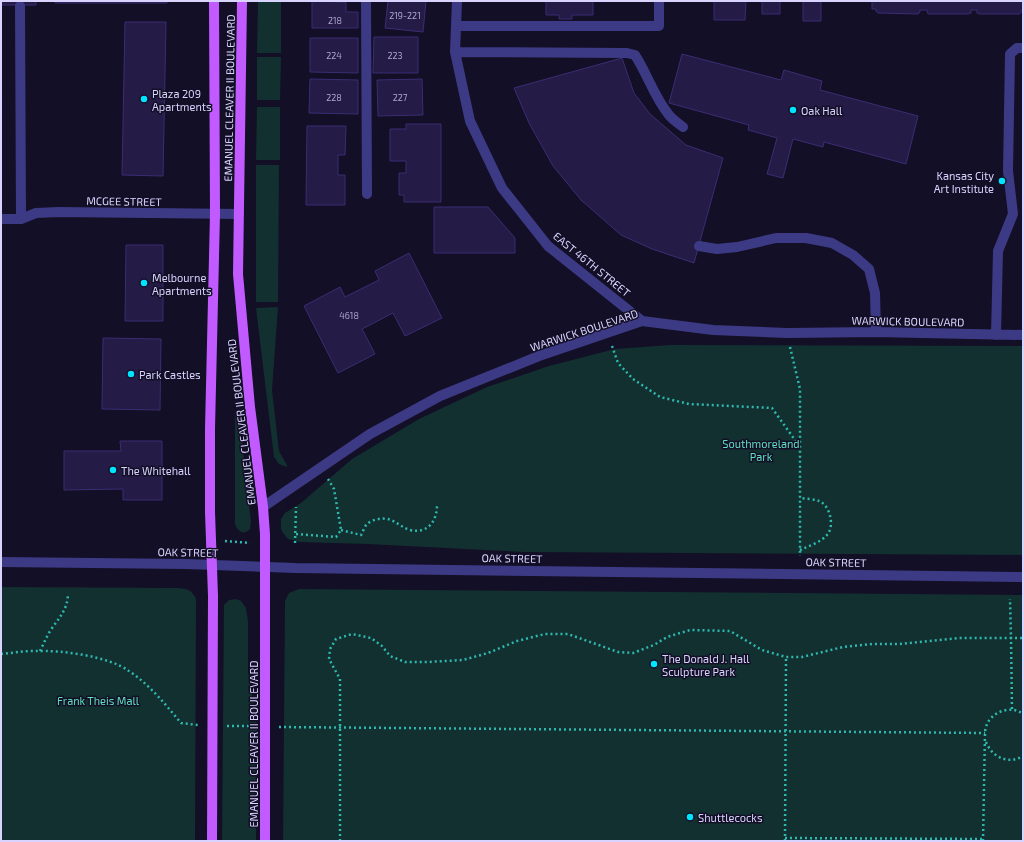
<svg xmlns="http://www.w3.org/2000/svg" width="1024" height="842" font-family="'Exo 2',sans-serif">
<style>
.green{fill:#12302f}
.building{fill:#241b47;stroke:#3b2d73}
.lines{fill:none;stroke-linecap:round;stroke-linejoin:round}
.path{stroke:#2fb8b0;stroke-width:2.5;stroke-dasharray:2 3;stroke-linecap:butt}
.minor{stroke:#3d3a85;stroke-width:10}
.major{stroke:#c25bff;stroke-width:10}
.poi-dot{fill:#00e5ff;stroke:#130f26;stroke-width:1.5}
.labels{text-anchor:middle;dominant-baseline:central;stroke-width:3;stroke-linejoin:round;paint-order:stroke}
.number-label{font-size:9px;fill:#aca6d1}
.poi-label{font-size:11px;fill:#d9d4ff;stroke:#130f26;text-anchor:start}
.street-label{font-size:11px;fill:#d9d4ff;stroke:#130f26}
.park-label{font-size:11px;fill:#5fe0c0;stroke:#130f26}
</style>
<rect width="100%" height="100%" fill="#130f26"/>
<path class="green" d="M258,1H281V53H257Z
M257,57H281L280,100H257Z
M257,107H280V160H256Z
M256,165H279L278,302H256Z
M278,307L272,390L279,451L287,465V467L279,464L274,457L256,308Z
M670,345L1023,346V555L525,552L367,544L300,542L288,539L283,533L281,529V519L285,513L301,503L352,459L419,419L487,387L549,366L615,349Z
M235,415H239L251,522L250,529C244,536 237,531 235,524Z
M1,587L179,588C188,589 192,590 196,599L195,841H1Z
M299,589L1023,595V841H283L285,601L289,593Z
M236,599L241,601L246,608L248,621V671L257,724L256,841H222L224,605L229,600Z"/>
<path class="building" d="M1,1H36V5H1Z
M55,1H167V3H55Z
M312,1L346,2V12H358V28H312Z
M388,1H426L423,32L385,28Z
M546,1H593V15H572V19H559V15H546Z
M714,1H746L745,20H714Z
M762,1H780V14H762Z
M803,1H821V21H803Z
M872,1H1023V10H1021V13L1019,14H979L977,13V10H971V13L968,14H928L927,10H920V12L918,14L878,13L876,11V9H872Z
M125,22H166L163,176L122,175Z
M374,37H418V73H373Z
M310,38H358V73L310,72Z
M682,54L781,80L784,70L822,81L820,90L918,116L906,164L824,142L823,147L793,139L783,178L767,174L777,138L748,130L749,125L669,103Z
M622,58L634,93L650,114L686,145L723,158L694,263L652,249L621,235L581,200L553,166L529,123L514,88Z
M310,79L358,80V114L309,113Z
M422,79L423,115L378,116L377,80Z
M406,124H441V202H404V195H399V173H406V161H390V129H406Z
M307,126H346L345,155H338V175H345V205H306Z
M434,207H488L515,238V253H434Z
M126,245H163V321H125Z
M409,253L442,318L405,336L393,313L362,329L375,354L338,373L304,306L340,287L345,297L379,280L375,271Z
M103,338L161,339L160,410L102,409Z
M120,441H162V500H123V489L64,490V451H121Z"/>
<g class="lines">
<path class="path" d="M612,346L618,363L633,379L660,397L689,404L772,408L800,447
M790,347L800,389V556
M341,530L361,535C363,532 364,527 367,524C373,519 384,517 391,520C398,523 403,528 410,530C428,534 437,521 437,505
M296,534L336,537L341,530L334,489L328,479
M225,541L250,543
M295,543L296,507
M800,550C809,546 821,542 827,535C835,526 830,505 819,501C814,499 807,499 801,498
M40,651C43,645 46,638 50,631C58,619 67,611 68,595
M1,654C12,653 23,651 35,651C61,650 108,656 129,671C150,685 165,704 181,723L198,725
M1012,709L1011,638H1023
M227,726H250
M279,727L985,733
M986,742C992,757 1008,765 1023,756
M785,838L984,839
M340,841V679L329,659L330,649L336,639L352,634L371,638L382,646L390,656L405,662H428L463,660L488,653L517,641L545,634H568L618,652L633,653L654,645L667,637L690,630L730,631L762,650L786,657H802L843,647L872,644H899L959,638H1011L1010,599
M785,841L786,658
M983,841L985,733C985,730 986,727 987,724C993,711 1012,705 1023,714"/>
<path class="minor" d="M366,1L367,194
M457,1L455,52L470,121L502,188L548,246L642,321
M20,6L21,219
M456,26H659V1
M455,52L627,53L635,55C648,75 654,97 669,115C673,120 679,124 683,127
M1,219H21L36,213L59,212L239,214
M699,246L717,249L737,247L776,238H806L832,243L853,255L869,269L875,293L876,332
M996,335L998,251L1013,214L1008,171L1010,54L1017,48H1023
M263,507L370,434L440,396L539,356L642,321L713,330L787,333L876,332L1023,335
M1,562L186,564L295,568L1023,577"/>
<path class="major" d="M242,1L238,274L250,407L263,507L265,534V841
M212,841L213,596L210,512V429L215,214L214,1"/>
</g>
<g class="poi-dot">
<circle cx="144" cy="99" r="4"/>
<circle cx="793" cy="110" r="4"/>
<circle cx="1002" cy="181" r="4"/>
<circle cx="144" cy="283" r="4"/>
<circle cx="131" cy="374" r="4"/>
<circle cx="113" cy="470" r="4"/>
<circle cx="654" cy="664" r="4"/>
<circle cx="690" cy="817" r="4"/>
</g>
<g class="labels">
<g class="number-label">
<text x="405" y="15">219-221</text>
<text x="335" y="20">218</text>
<text x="334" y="55">224</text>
<text x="395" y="55">223</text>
<text x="334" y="97">228</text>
<text x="400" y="97">227</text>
<text x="349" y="315">4618</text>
</g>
<g class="poi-label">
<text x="152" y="93">Plaza 209<tspan x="152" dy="13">Apartments</tspan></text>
<text x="801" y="110">Oak Hall</text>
<text x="994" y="175" text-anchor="end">Kansas City<tspan x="994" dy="13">Art Institute</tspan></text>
<text x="152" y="277">Melbourne<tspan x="152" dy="13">Apartments</tspan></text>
<text x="139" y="374">Park Castles</text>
<text x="121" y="470">The Whitehall</text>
<text x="662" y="658">The Donald J. Hall<tspan x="662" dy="13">Sculpture Park</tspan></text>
<text x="698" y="817">Shuttlecocks</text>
</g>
<g class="street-label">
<text transform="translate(229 98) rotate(-89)">EMANUEL CLEAVER II BOULEVARD</text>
<text transform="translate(124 201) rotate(1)">MCGEE STREET</text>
<text transform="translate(592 264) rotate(39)">EAST 46TH STREET</text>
<text transform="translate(908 321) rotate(1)">WARWICK BOULEVARD</text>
<text transform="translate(584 330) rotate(-18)">WARWICK BOULEVARD</text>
<text transform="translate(241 422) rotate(-97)">EMANUEL CLEAVER II BOULEVARD</text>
<text transform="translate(188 552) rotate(1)">OAK STREET</text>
<text transform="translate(512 558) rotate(1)">OAK STREET</text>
<text transform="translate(836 562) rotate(1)">OAK STREET</text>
<text transform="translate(253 744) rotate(-90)">EMANUEL CLEAVER II BOULEVARD</text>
</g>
<g class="park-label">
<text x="761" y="443">Southmoreland<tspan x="761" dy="13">Park</tspan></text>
<text x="98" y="700">Frank Theis Mall</text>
</g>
</g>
<rect width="1024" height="842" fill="none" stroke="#d9d4ff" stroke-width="4"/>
</svg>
